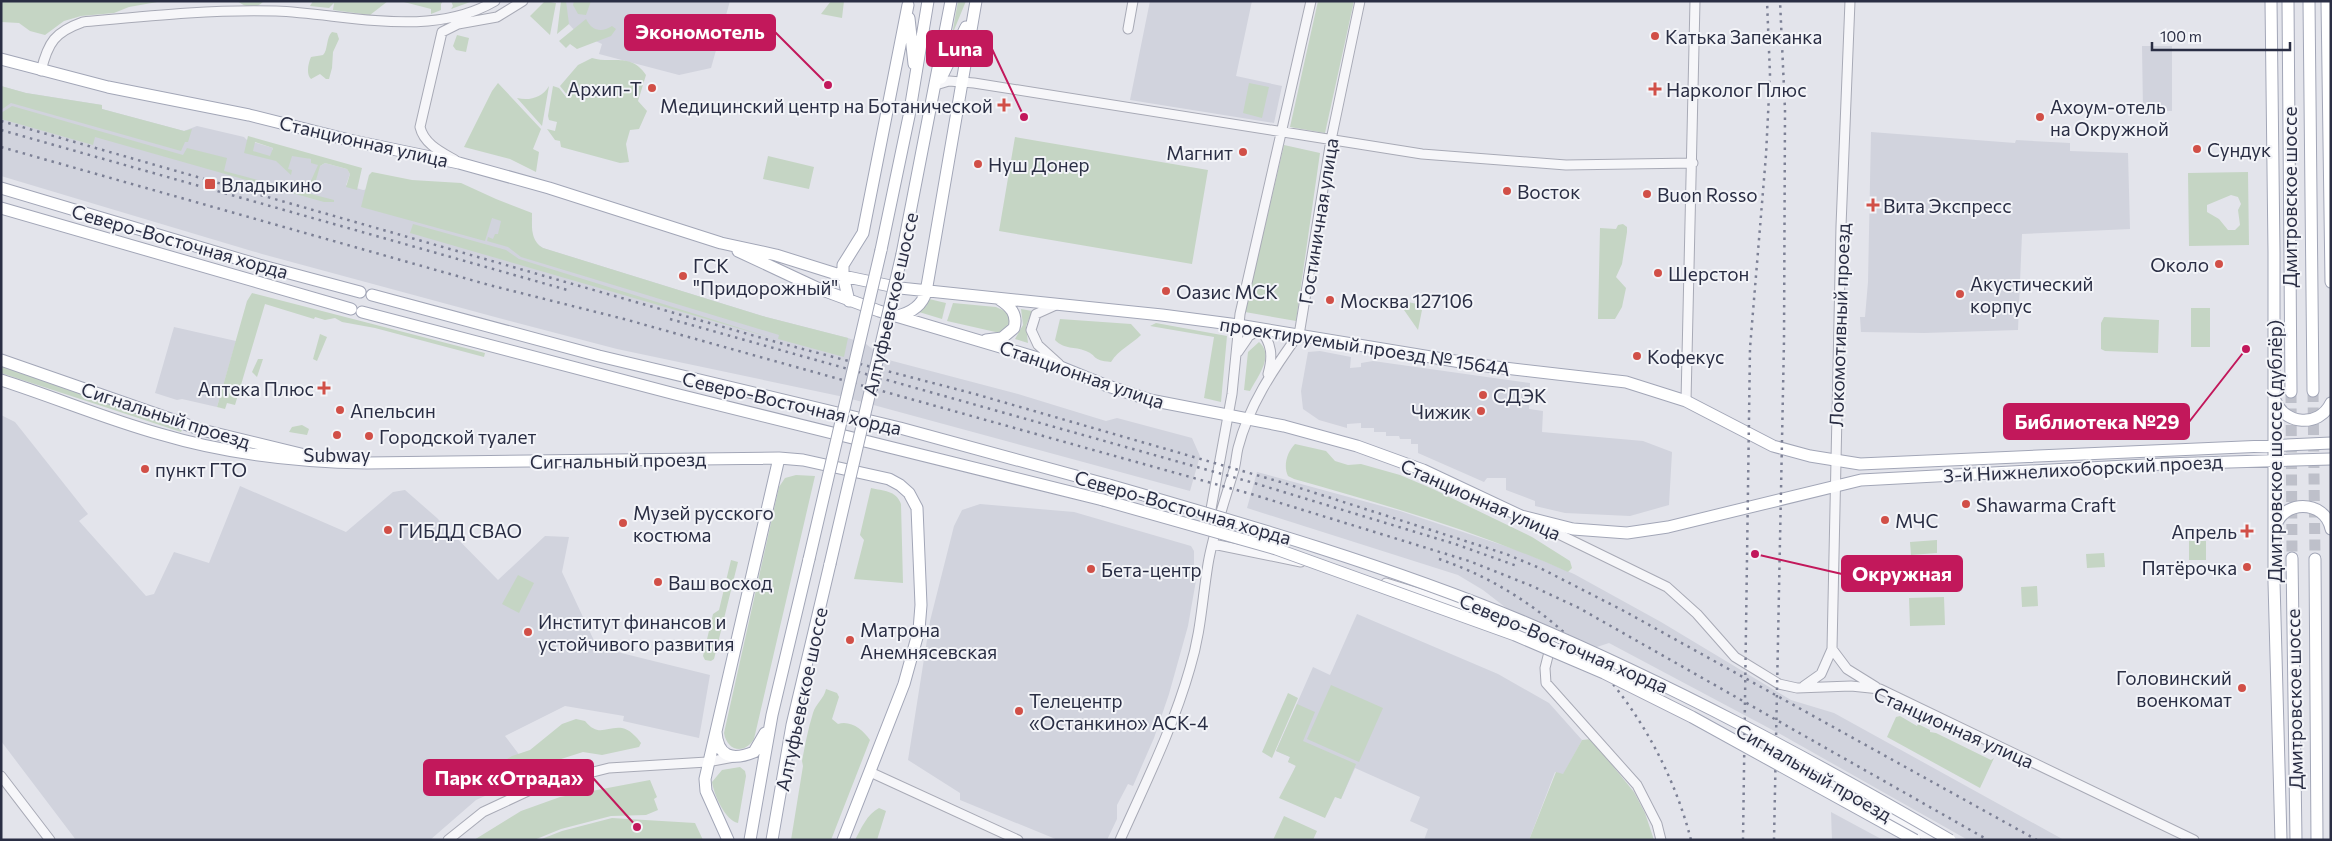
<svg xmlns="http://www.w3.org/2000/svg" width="2332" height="841" font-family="Commissioner,sans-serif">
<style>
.built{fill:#d1d3dd}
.green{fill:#c5d5c4;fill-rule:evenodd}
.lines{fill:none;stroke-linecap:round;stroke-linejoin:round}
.major-tunnel{stroke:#bec0ca;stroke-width:11;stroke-dasharray:11 5.5;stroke-linecap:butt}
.minor-casing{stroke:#a8aab6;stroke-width:11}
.major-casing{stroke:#a2a6b7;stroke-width:13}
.minor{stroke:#f6f6f9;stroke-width:9}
.major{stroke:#fff;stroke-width:11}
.rail{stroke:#7c8095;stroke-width:2.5;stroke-dasharray:2.5 5;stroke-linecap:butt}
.major-bridge-casing{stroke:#a2a6b7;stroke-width:13;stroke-linecap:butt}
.major-bridge{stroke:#fff;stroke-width:11}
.poi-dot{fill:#d14f47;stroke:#f3f4f8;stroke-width:2}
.labels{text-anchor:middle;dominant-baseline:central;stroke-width:4;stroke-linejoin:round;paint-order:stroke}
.poi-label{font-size:19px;fill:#2a2e44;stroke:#f3f4f8;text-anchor:start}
.street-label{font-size:19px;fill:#2a2e44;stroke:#f3f4f8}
.leader{fill:none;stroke:#c2185b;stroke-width:2}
.callout-dot{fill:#c2185b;stroke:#f3f4f8;stroke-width:2}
.callout{fill:#c2185b;stroke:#c2185b;stroke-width:2}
.callout-label{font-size:20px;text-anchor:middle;font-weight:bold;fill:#fff}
</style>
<rect width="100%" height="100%" fill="#e3e4eb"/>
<path class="built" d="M562,1H730L711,68L679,75L599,54L602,44L576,32L567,22Z
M1150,1H1252L1236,76L1282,86L1274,123L1130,100Z
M2142,46H2172V111H2143Z
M1,86L26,93L102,105V109L184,131L197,126L244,137L247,140L273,148L272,150L312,159L320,166L325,163L347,169L350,174L346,185L363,190L376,188L532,218V232L535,243L543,248L766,317L848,338L866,344L885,359L1018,394L1106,421L1117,418L1192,438L1200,456L1190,491L844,397L617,349L495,317L262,254L1,176Z
M1871,132L2015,143L2016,140L2070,143V151L2128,153L2130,229L2022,234L2018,330L1924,333L1861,332L1860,317H1865L1868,282Z
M174,327L236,341L217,407L182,399L177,400L155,393Z
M1320,351L1351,357L1350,368L1361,367V363L1373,361L1530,383L1529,409L1543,411L1542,432L1643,441L1672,452L1669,505L1630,516L1565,513L1535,506V501L1506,490V478H1487L1484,482L1418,453V444H1411V439H1400L1399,436H1386V432H1374V428H1361V423L1347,424V428L1319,420L1303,409L1301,391L1308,352Z
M1,415L15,422L88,514L79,521L146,596L154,594L174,552L209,563L240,486L346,532L393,492L405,490L437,518L498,580L545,536L569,537L562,572L597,647L710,675L699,738L623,721L624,716L565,706L505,736L534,774L476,800L430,840H76L1,741Z
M1257,472L1400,511L1523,552L1574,574L1661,622L1791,700L1834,713L2064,840H1968L1782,735L1609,643L1594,648L1514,614L1483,590L1458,575L1247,508Z
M980,504L1074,512L1191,546L1194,551V566L1198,569L1188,626L1169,694L1154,738L1133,786L1128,784L1117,805V819L1107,840H1058L960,800V793L908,760L930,621L954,526L962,510Z
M1357,614L1498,674L1549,703L1582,740L1563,775L1555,772L1529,840H1424L1428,829L1410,821L1420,797L1355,768L1341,799L1291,777L1296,765L1288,762L1290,757L1276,751L1313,667L1330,675Z
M1831,812L1883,840H1832Z"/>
<path class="green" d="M1,1H163L129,7L114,13L81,16L64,21L45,35L30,31L19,23L1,22Z
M237,1H264C255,10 247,8 237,1Z
M313,1H388L370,15L333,10L334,3L329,8L310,6Z
M400,1H443L441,4V10L431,14V9Z
M451,1H473L451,9L453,6Z
M545,1L556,3L550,35L530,16Z
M561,1H566L569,24L557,34Z
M574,1H591L586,15L578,14L573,5Z
M831,1H844L842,18L821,14Z
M958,1H966L952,35Z
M1318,1H1354L1325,133L1290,127Z
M586,19C592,31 601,33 612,26L616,29L611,36L577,49L570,44L566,48L559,41Z
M332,32L337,33L339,39L333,52L332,68L329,79H326L320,74L311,79C306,74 308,64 311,57C314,56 320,56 323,55C328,51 326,37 332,32Z
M457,35L469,38L466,52L456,50L453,46Z
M592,58C611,64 631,52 646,75L638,101L647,111L639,129L630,130L626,144L629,162L620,163L561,147L560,141L555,140L547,129L555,131L557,122L549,120L548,116L553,86L559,88L567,98L568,96L560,86L578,65Z
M498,83L541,129L533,149L539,152L536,172L510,159L464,147L492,91Z
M1249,83L1269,87L1262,118L1243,113Z
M1,86L26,93L102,105V109L184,131L192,129L188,142H185L181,151L11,103L1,110Z
M549,86L542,126L517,98C529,101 542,98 549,86Z
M12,106L183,155L187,148L227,158L224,171L334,200V202H324L95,137L93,145L1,119V113Z
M248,136L362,168L357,190L346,187L350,174L347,169L325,163L320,166L314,187L317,193L314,192L310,183L318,165L311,163V159L292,156L288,169L292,170L291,175L276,161L244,153ZM255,142L273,148L270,156L253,151Z
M1015,137L1208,170L1192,264L999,231Z
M1284,145L1320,153L1296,321L1245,312Z
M768,156L814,167L809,189L763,179Z
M372,172L412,180L461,183L496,199L532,213C532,227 530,240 543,248L766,317L848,338L844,357L778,339L779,335L521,257L508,247L487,241L488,237L493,239L495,234H498L501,221L492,218L485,241L361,207L369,175Z
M2248,172L2249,245L2189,246L2188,173ZM2231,195L2238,197L2241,204L2238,210L2240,225L2235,230H2228L2219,219L2207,212V205Z
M413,224L506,250L519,259L775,339L410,233Z
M1623,224L1627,227V232L1622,264L1616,277L1626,288L1622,307L1615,319H1598L1600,228L1616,229L1618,225Z
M252,293L485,353L484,357L375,328L342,322L335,318L325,320L315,317L314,319L265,304L235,405L227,403L225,409L217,407L247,301Z
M929,299L946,303L942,319L919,312L927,305Z
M1397,300L1423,305L1418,330Z
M953,303L996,307L1009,313L1010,325L1000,333L947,321Z
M2191,308H2210V347H2191Z
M1021,309L1032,311L1026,326L1028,343L1015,339L1023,325Z
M2104,317L2159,320L2158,353L2105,351L2101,349V323Z
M1060,319L1131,324L1141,335C1131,345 1119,349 1111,362C1091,360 1098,356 1086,351C1074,346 1065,350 1055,340Z
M1156,323L1227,336L1221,402L1204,398L1214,337L1150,326Z
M320,334L327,337L317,361L313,359Z
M1259,342C1275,356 1257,377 1250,391L1244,390L1248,352Z
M258,359H263L257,377L252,372Z
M1,366L159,422L182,430L181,432L1,373Z
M302,425L309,429L307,435L289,432L292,427Z
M1295,444L1326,451L1335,461L1348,465L1361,464L1400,475L1433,489L1532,537L1570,561L1572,568L1568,572C1479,532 1387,505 1294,479L1288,476C1283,466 1287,452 1295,444Z
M796,475L815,476L754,739C744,755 727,751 724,733L779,487L785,478Z
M871,488C883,491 896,490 901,504L903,583L854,579L864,540L860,535Z
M1937,540V553L1911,555L1910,542Z
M2189,541H2206V560H2189Z
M2104,553L2105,567L2087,568L2086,554Z
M731,560L738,562L714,659L711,661L705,660L703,656L713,614L719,610Z
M518,575L534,583L519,613L502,604Z
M2037,586L2038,606L2022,607L2021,587Z
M1944,597L1945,625L1910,626L1909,598Z
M1331,685L1383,708L1359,762L1307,739Z
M826,689L837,693L839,697L832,719L838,724C851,720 863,730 870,740L831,840H791L803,766L802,761C805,745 808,729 813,713C816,703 824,699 826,689Z
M1288,693L1298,698L1272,758L1262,752Z
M1297,704L1315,712L1303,741L1356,764L1341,799L1335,797L1325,818L1279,798L1296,766L1288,762L1290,757L1276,751Z
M1900,716L1917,726L1918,724L1930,730V732L1936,733L1991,760L1994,758L1980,788L1887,737L1896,717Z
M576,719L585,721C599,738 606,726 622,728C629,729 637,737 641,743L639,747L602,755L583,752L536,767L519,778H495L492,768L512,756L530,750L562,724Z
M1591,739L1634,792L1645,813L1654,840H1529L1556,772L1563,774L1582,740Z
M740,767L745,771L746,776L738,823C725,820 714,795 712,782L722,770Z
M650,780L657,797L654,799L658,810L646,815L611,816L561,829L534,840H474L521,811L560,797Z
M879,808L886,811L877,840H855C861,829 867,814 879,808Z
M1284,816L1317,831L1313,840H1273Z
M612,818L695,823L703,840H539L562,831Z"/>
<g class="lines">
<path class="major-tunnel" d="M2313,391L2315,559
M2291,392L2292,558"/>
<defs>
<path id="minor" d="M1128,29L1133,1
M41,71C48,42 55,32 83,22C147,16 212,9 276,11C348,14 430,39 495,1
M939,84L949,81L974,83L1422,154L1566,165L1693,163
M455,160C441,152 424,144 420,127L442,32L458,24L497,17L523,1
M1056,305L1036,314L1031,330L1038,345L1059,364
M1238,352L1249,336L1260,329C1272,344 1273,356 1268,374
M1686,401L1695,1
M1214,519L1211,509L1232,394L1240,314L1311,1
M1538,524L1667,587L1697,614L1735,657L1779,684L1797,688L1851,686L1880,689L2194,840
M1213,544L1301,562
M1386,583C1478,610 1570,647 1656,688
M1551,644L1545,668L1546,683L1637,785L1657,824L1661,840
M1832,649L1847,669L1876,687
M1804,686L1821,674L1832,649L1841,226L1850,1
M1810,766L1829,780L1932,840
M870,772L1018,840
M1,776L50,840
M448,840L483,812L541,785L609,768L707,762L734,757
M1120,840C1145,784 1173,728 1190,668C1201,632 1202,601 1208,564C1213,534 1224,503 1233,473C1236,465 1236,456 1238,448C1249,405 1273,370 1298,335L1300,329L1331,140L1360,1"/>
<path id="major" d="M2271,1L2274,253V582L2281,840
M2288,1L2291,392
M2309,1L2313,391
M2327,1L2331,282
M909,18L914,64
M1,59L108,87L249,115L349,140L459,163L549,188L721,243L776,255L843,276L900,288L1162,315L1238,325L1479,365L1626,382L1686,401L1773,446L1810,456L1860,464L2331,443
M941,78L966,27
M1,188L259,265L360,292
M1,208L351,309
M881,250L909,116L928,1
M738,251L817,288L879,311L1041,359L1105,385L1150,400L1284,426L1357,446L1423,470L1521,516L1573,529L1627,533L1668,527L1861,480L2164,464L2331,459
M902,254L951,1
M372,295L599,356L900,428L1109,485
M849,301L843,276V265L863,233L908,5
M362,312L675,394L1103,500
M897,316C910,313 922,306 926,292L976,1
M986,340L1002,338L1014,328C1018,314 1010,306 999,299
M1,360L202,430L305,455
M1,380C54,397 106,419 160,434C227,454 297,462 367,463L779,458L803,460L889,479L900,485L909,493L917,508L921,605L919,630L904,684L843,840
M2275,400C2284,425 2319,428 2331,403
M2275,529C2281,499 2325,499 2331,529
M2292,558L2296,840
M2315,559L2317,840
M716,732C718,757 732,761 754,752L765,733
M728,840L706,791L705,779L779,458
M750,840L772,715L809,559
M772,840L792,725L830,564"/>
</defs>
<use href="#minor" class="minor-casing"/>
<use href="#major" class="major-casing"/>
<use href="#minor" class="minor"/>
<use href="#major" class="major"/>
<path class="rail" d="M1,121L776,342L975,394L1284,483L1506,554L1542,569L1624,611L2037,840
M1,130L571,291
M1,147L489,285L624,319L1251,494L1469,561L1532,586L1579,608L1988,840
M670,319L1254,483L1455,544L1517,566
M1439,559C1564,601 1659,715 1691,840
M1743,840L1750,348L1766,155L1770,75L1767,1
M1774,840L1784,341L1785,110L1780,1"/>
<defs>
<path id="major-bridge" d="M1109,485C1248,525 1389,566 1524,622C1671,684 1812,760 1950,840
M1103,500L1276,549L1515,635L1604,673L1692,717L1915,840
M809,559L881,250
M830,564L902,254"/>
</defs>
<use href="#major-bridge" class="major-bridge-casing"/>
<use href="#major-bridge" class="major-bridge"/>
</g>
<g class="poi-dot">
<circle cx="1655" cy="36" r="5"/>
<circle cx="652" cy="88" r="5"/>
<path d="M1652.5 81.5h5v5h5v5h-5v5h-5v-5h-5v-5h5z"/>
<path d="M1001.5 97.5h5v5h5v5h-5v5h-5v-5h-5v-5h5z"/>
<circle cx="2040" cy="117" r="5"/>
<circle cx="2197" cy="149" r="5"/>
<circle cx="1243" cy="152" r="5"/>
<circle cx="978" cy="164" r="5"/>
<rect x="204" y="178" width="12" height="12" rx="2.5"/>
<circle cx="1507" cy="191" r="5"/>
<circle cx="1647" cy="194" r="5"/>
<path d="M1870.5 197.5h5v5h5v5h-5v5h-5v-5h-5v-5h5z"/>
<circle cx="2219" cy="264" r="5"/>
<circle cx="1658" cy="273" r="5"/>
<circle cx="683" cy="276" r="5"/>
<circle cx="1166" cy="291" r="5"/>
<circle cx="1960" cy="294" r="5"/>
<circle cx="1330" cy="300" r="5"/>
<circle cx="1637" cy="356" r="5"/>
<path d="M321.5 380.5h5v5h5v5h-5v5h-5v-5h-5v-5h5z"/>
<circle cx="1483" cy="395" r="5"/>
<circle cx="340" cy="410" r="5"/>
<circle cx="1481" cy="411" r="5"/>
<circle cx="337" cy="435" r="5"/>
<circle cx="369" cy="436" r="5"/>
<circle cx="145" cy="469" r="5"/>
<circle cx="1966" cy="504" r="5"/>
<circle cx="1885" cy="520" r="5"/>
<circle cx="623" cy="523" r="5"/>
<circle cx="388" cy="530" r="5"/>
<path d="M2244.5 523.5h5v5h5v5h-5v5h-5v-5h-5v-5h5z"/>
<circle cx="2247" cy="567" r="5"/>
<circle cx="1091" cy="569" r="5"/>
<circle cx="658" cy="582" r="5"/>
<circle cx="528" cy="632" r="5"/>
<circle cx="850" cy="640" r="5"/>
<circle cx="2242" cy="688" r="5"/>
<circle cx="1019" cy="711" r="5"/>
</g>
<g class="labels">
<g class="poi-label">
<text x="1665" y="36">Катька Запеканка</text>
<text x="642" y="88" text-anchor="end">Архип-Т</text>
<text x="1666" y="89">Нарколог Плюс</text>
<text x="993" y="105" text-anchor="end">Медицинский центр на Ботанической</text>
<text x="2050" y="106">Ахоум-отель<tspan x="2050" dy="22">на Окружной</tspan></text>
<text x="2207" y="149">Сундук</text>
<text x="1233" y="152" text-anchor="end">Магнит</text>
<text x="988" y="164">Нуш Донер</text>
<text x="221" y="184">Владыкино</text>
<text x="1517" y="191">Восток</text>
<text x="1657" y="194">Buon Rosso</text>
<text x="1883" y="205">Вита Экспресс</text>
<text x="2209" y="264" text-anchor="end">Около</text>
<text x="693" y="265">ГСК<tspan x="693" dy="22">"Придорожный"</tspan></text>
<text x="1668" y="273">Шерстон</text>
<text x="1970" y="283">Акустический<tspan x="1970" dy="22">корпус</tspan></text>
<text x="1176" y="291">Оазис МСК</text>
<text x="1340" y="300">Москва 127106</text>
<text x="1647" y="356">Кофекус</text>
<text x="314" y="388" text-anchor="end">Аптека Плюс</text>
<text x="1493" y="395">СДЭК</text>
<text x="350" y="410">Апельсин</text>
<text x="1471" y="411" text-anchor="end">Чижик</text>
<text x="379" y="436">Городской туалет</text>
<text x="337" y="454" text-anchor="middle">Subway</text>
<text x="155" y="469">пункт ГТО</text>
<text x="1976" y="504">Shawarma Craft</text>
<text x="633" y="512">Музей русского<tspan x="633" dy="22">костюма</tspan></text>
<text x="1895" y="520">МЧС</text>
<text x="398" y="530">ГИБДД СВАО</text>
<text x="2237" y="531" text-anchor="end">Апрель</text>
<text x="2237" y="567" text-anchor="end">Пятёрочка</text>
<text x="1101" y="569">Бета-центр</text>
<text x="668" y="582">Ваш восход</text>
<text x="538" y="621">Институт финансов и<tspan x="538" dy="22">устойчивого развития</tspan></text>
<text x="860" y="629">Матрона<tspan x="860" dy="22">Анемнясевская</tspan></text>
<text x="2232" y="677" text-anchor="end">Головинский<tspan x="2232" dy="22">военкомат</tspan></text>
<text x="1029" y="700">Телецентр<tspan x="1029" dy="22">«Останкино» АСК-4</tspan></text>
</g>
<g class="street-label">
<text transform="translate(364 141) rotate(13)">Станционная улица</text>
<text transform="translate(2289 197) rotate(-90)">Дмитровское шоссе</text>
<text transform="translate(1318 221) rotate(-81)">Гостиничная улица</text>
<text transform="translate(180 241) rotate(16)">Северо-Восточная хорда</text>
<text transform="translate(890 304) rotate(-77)">Алтуфьевское шоссе</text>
<text transform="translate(1839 325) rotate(-88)">Локомотивный проезд</text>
<text transform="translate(1365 346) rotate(9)">проектируемый проезд № 1564А</text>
<text transform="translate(1082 374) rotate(19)">Станционная улица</text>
<text transform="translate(792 403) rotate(13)">Северо-Восточная хорда</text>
<text transform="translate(166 415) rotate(18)">Сигнальный проезд</text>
<text transform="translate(2274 451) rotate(-90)">Дмитровское шоссе (дублёр)</text>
<text transform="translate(618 460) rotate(-1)">Сигнальный проезд</text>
<text transform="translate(2083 468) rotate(-3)">3-й Нижнелихоборский проезд</text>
<text transform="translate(1481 499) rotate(24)">Станционная улица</text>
<text transform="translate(1183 507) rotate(16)">Северо-Восточная хорда</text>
<text transform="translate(1564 643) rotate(23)">Северо-Восточная хорда</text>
<text transform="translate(801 699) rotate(-78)">Алтуфьевское шоссе</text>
<text transform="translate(2294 699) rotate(-91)">Дмитровское шоссе</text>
<text transform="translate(1954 727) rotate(24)">Станционная улица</text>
<text transform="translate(1814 772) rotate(30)">Сигнальный проезд</text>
</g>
</g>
<path class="leader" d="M828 85L775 32M1024 117L992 49M2246 349L2189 422M1755 554L1842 574M637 827L593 778"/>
<g class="callout-dot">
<circle cx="828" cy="85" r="5"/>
<circle cx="1024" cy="117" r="5"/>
<circle cx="2246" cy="349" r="5"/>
<circle cx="1755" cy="554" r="5"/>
<circle cx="637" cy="827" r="5"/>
</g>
<g class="callout">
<rect x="625" y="15" width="150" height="35" rx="5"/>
<rect x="927" y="31" width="65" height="35" rx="5"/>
<rect x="2004" y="404" width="185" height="35" rx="5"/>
<rect x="1842" y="556" width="120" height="35" rx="5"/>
<rect x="424" y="760" width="169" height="35" rx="5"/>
</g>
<g class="callout-label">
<text x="700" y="39">Экономотель</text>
<text x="960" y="56">Luna</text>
<text x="2097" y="429">Библиотека №29</text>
<text x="1902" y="581">Окружная</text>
<text x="509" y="785">Парк «Отрада»</text>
</g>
<rect width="2332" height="841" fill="none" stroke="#2a2e44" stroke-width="5"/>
<path d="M2152 42v8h138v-8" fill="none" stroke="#2a2e44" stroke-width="2.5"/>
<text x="2160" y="42" font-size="15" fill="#2a2e44" stroke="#f3f4f8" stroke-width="4" paint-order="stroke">100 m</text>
</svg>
